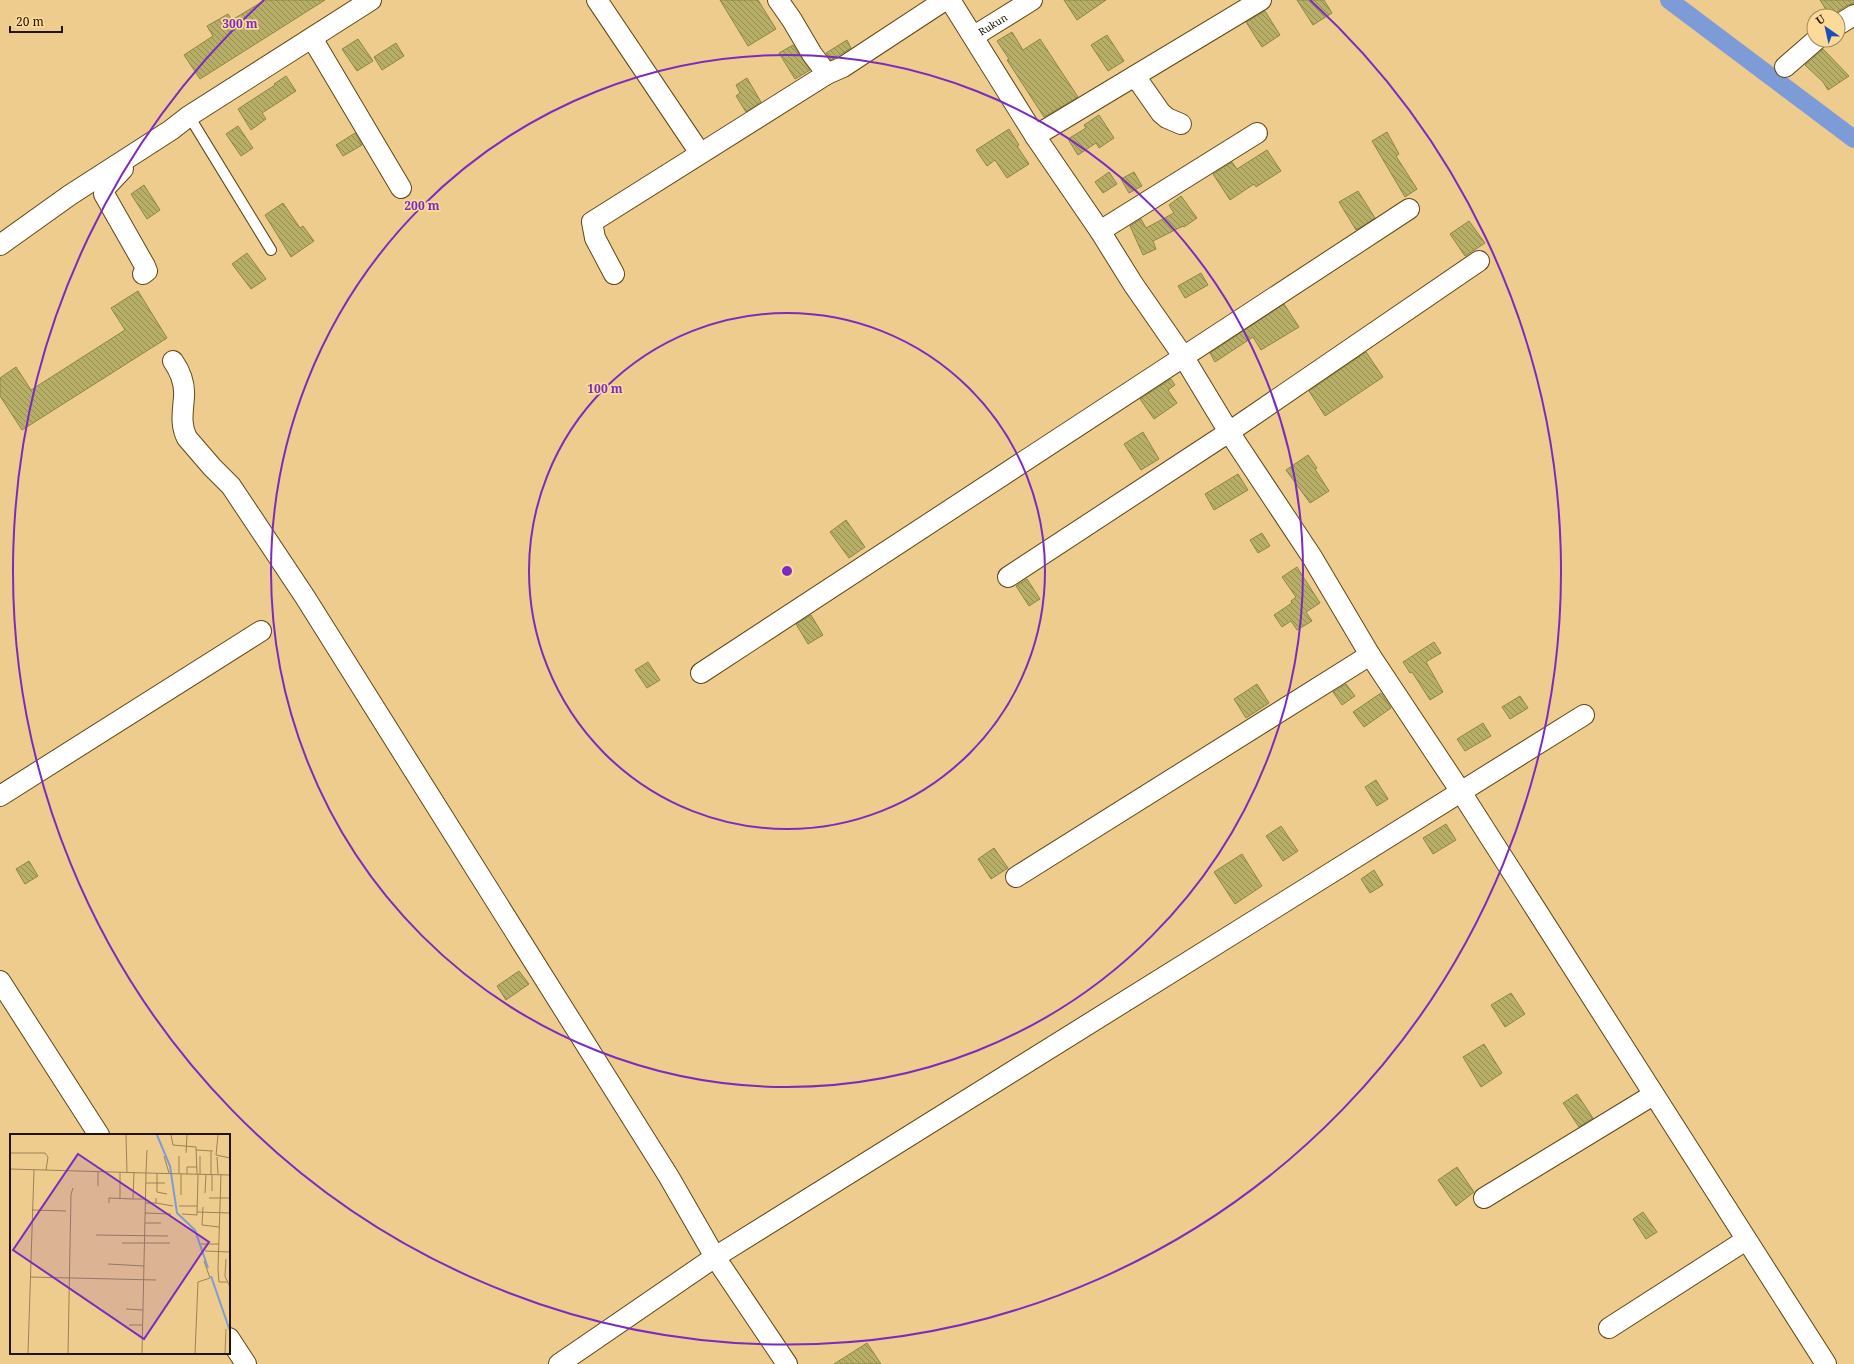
<svg xmlns="http://www.w3.org/2000/svg" width="1854" height="1364" font-family="'Noto Serif',serif">
<style>
.lines{fill:none;stroke-linecap:round;stroke-linejoin:round}
.canal{stroke:#7d9cd7;stroke-width:18}
.building{fill:url(#building-back-hatch);stroke:#8f8744}
.lane-casing{stroke:#5e4717;stroke-width:12}
.street-casing{stroke:#5e4717;stroke-width:22}
.lane{stroke:#fff;stroke-width:10}
.street{stroke:#fff;stroke-width:20}
.ring{fill:none;stroke:#7b2cbf;stroke-width:2}
.labels{text-anchor:middle;dominant-baseline:central;stroke-width:3.5;stroke-linejoin:round;paint-order:stroke}
.street-label{font-size:10px;fill:#201300;stroke:#fcda9a}
.inset-river{fill:none;stroke:#7d9cd7;stroke-width:2}
.inset-road{fill:none;stroke:#9c8255;stroke-width:1}
.view{fill:#7b2cbf;fill-opacity:0.15;stroke:#7b2cbf;stroke-width:2}
.inset-edge{fill:none;stroke:#201300;stroke-width:2}
.centre{fill:#7b2cbf;stroke:#fcda9a;stroke-width:2}
.ring-label{font-size:12px;text-anchor:middle;font-weight:bold;fill:#7b2cbf;stroke:#fcda9a;stroke-width:3.5;stroke-linejoin:round;paint-order:stroke}
</style>
<defs>
<pattern id="building-back-hatch" width="6" height="6" patternUnits="userSpaceOnUse"><rect width="6" height="6" fill="#b7af67"/><path d="M-1 5l2 2M0 0l6 6M5-1l2 2" fill="none" stroke="#948d52"/></pattern>
</defs>
<rect width="100%" height="100%" fill="#eecc8e"/>
<g class="lines">
<path class="canal" d="M1669,0L1854,139"/>
</g>
<path class="building" d="M265,0H325L200,79L184,55L213,36L207,26L228,14L232,20Z
M720,0H758L776,29L748,46Z
M1064,0H1106L1077,20Z
M1297,0H1324L1332,13L1313,25Z
M1820,0H1854V4L1848,5L1830,16Z
M1265,11L1280,35L1262,47L1246,22Z
M1012,32L1023,50L1040,39L1078,97L1044,117L1007,60L1009,59L997,41Z
M1107,35L1124,61L1108,71L1091,45Z
M358,39L373,61L357,71L342,49Z
M847,40L851,48L831,60L826,53Z
M396,43L404,56L382,70L374,57Z
M793,45L810,70L795,79L779,53Z
M1823,49L1849,76L1828,90L1823,82L1805,65Z
M286,76L296,91L262,113L266,119L251,130L238,109L275,85L274,84Z
M747,78L761,102L746,112L736,96L740,93L736,85Z
M1099,115L1114,138L1099,148L1096,143L1078,155L1068,139L1086,128L1084,125Z
M238,126L253,148L241,156L226,134Z
M1009,129L1019,145L1017,146L1029,164L1007,178L995,160L987,166L976,150Z
M1387,132L1399,154L1396,156L1417,189L1405,197L1372,141Z
M355,133L362,145L343,156L336,145Z
M1267,150L1281,171L1256,187L1254,184L1230,200L1213,174L1232,162L1237,169Z
M1109,172L1117,184L1103,193L1095,182Z
M1134,172L1142,186L1129,193L1121,179Z
M144,185L160,210L147,219L131,194Z
M1358,191L1375,218L1356,230L1339,202Z
M1181,196L1197,218L1184,227L1183,226L1153,241L1156,249L1143,255L1130,226L1141,219L1146,228L1174,213L1169,205Z
M283,203L300,228L303,226L314,241L291,257L265,215Z
M1469,221L1485,243L1465,256L1450,234Z
M247,253L266,279L251,289L232,264Z
M1201,273L1208,285L1185,298L1178,286Z
M138,291L167,338L22,430L0,396V378L16,367L31,390L125,330L111,308Z
M1284,304L1299,327L1261,350L1253,337L1215,362L1210,353Z
M1366,352L1383,377L1325,416L1309,391Z
M1171,379L1175,385L1168,390L1177,403L1154,419L1140,399Z
M1143,432L1159,459L1141,470L1124,444Z
M1308,455L1317,468L1315,469L1329,491L1310,503L1286,470Z
M1238,474L1248,490L1214,510L1205,494Z
M846,520L865,547L849,558L830,532Z
M1262,533L1270,546L1258,553L1250,540Z
M1297,567L1320,603L1306,612L1312,621L1297,630L1291,621L1282,627L1274,615L1292,603L1291,601L1296,597L1282,577Z
M1027,579L1040,599L1029,606L1016,586Z
M811,615L823,635L808,644L796,624Z
M1434,642L1441,653L1426,662L1443,692L1430,700L1412,672L1410,673L1403,662Z
M648,662L660,680L647,688L635,670Z
M1257,684L1269,703L1246,718L1234,699Z
M1346,684L1355,696L1342,705L1333,692Z
M1381,693L1391,708L1364,727L1353,712Z
M1520,696L1528,708L1510,719L1502,707Z
M1483,723L1491,736L1465,751L1457,739Z
M1376,780L1388,799L1377,806L1365,787Z
M1446,824L1456,840L1433,854L1423,838Z
M1281,826L1298,851L1283,861L1266,836Z
M994,848L1008,868L991,879L978,859Z
M1242,854L1262,886L1235,904L1214,872Z
M29,861L38,876L25,884L16,869Z
M1374,870L1383,885L1370,893L1361,879Z
M519,971L529,984L506,1000L497,986Z
M1511,993L1525,1014L1505,1027L1491,1005Z
M1484,1044L1502,1073L1481,1087L1463,1057Z
M1577,1094L1593,1118L1579,1127L1563,1103Z
M1457,1167L1474,1192L1456,1206L1438,1180Z
M1643,1212L1657,1232L1646,1239L1633,1219Z
M867,1343L881,1364H834Z"/>
<g class="lines">
<defs>
<path id="lane" d="M189,116L271,250"/>
<g id="street">
<path d="M597,0L700,153"/>
<path d="M778,0L792,20L812,54L827,74L843,67L945,0"/>
<path d="M950,0L1035,136L1100,231L1133,284L1183,356L1229,432L1312,557L1370,655L1461,792L1826,1364"/>
<path d="M1838,25L1854,15"/>
<path id="s1" d="M974,36L1032,0"/>
<path d="M312,38L401,188"/>
<path d="M1785,67L1816,40"/>
<path d="M1135,76L1161,113L1167,118L1181,124"/>
<path d="M1035,136L1261,0"/>
<path d="M123,169L106,187L104,194L145,266L147,271L143,274"/>
<path d="M1100,231L1257,133"/>
<path d="M0,245L70,195L171,130L189,116L371,0"/>
<path d="M614,274L595,238L592,222L827,74"/>
<path d="M173,361C180,371 185,384 184,397C183,411 180,425 187,438L212,467L231,486L305,597L669,1177L715,1257L787,1364"/>
<path d="M1008,577L1229,432L1479,261"/>
<path d="M701,673L1409,209"/>
<path d="M0,796L261,631"/>
<path d="M1016,877L1370,655"/>
<path d="M0,981L99,1135"/>
<path d="M1484,1198L1653,1095"/>
<path d="M1609,1328L1746,1240"/>
<path d="M229,1338L246,1364"/>
<path d="M559,1364L715,1257L1584,715"/>
</g>
</defs>
<use href="#lane" class="lane-casing"/>
<use href="#street" class="street-casing"/>
<use href="#lane" class="lane"/>
<use href="#street" class="street"/>
</g>
<g class="ring">
<circle cx="787" cy="571" r="258"/>
<circle cx="787" cy="571" r="516"/>
<path d="M1310 0A774 774 0 1 1 264 0"/>
</g>
<g class="labels">
<g class="street-label">
<text stroke="none"><textPath href="#s1" startOffset="22">Rukun</textPath></text>
</g>
</g>
<g transform="translate(10 1134)">
<rect width="220" height="220" fill="#eecc8e"/>
<path class="inset-river" d="M147,1L160,32L167,79L185,96L198,134M201,142L220,197"/>
<path class="inset-road" d="M116,1L117,38M161,1L163,11L186,13L187,40M208,1L206,21L220,24M186,16L203,17M0,19H35L38,23L36,36M176,19L177,1M154,22L159,39M169,22V39M207,23L208,40M0,35L136,39L137,16M110,38V64M124,38L123,65H135M147,39V58L157,60M171,40V61M177,40V33H187M190,40V22M201,40V17M211,40L208,135L209,148H217M136,49H155M88,52V38M202,57V40M195,59L196,40M199,64H220M99,69V64L123,65M135,69H146V64M146,69L163,72M169,72H187M193,73L192,91L209,93M22,76L56,77M187,78L220,79M135,79L161,80M172,80L187,81L188,40M135,89H151M86,101L158,102M112,109H160M191,110H209M195,117L220,118M216,125L215,142L220,153M98,130L134,132M20,143L146,146M116,175L133,176M119,191H132M18,219L24,36M58,219L61,60L63,54M132,219L136,39L220,41M185,219L188,148L200,144L194,127M215,219L216,195"/>
<path class="view" d="M68,20L199,108L134,205L3,116Z"/>
<rect width="220" height="220" class="inset-edge"/>
</g>
<circle cx="787" cy="571" r="6" class="centre"/>
<g class="ring-label">
<text x="240" y="28">300 m</text>
<text x="422" y="210">200 m</text>
<text x="605" y="393">100 m</text>
</g>
<g transform="translate(1826 28) rotate(326)"><circle r="19" fill="#fcda9a" stroke="#a48a5c"/>
<path d="M0-3L7 15L0 10L-7 15Z" fill="#1a4eba"/>
<text y="-6" font-size="11" font-weight="bold" text-anchor="middle" fill="#201300">U</text>
</g>
<path d="M10 26v6h52v-6" fill="none" stroke="#201300" stroke-width="2"/>
<text x="16" y="26" font-size="12" fill="#201300" stroke="#fcda9a" stroke-width="3" paint-order="stroke">20 m</text>
</svg>
